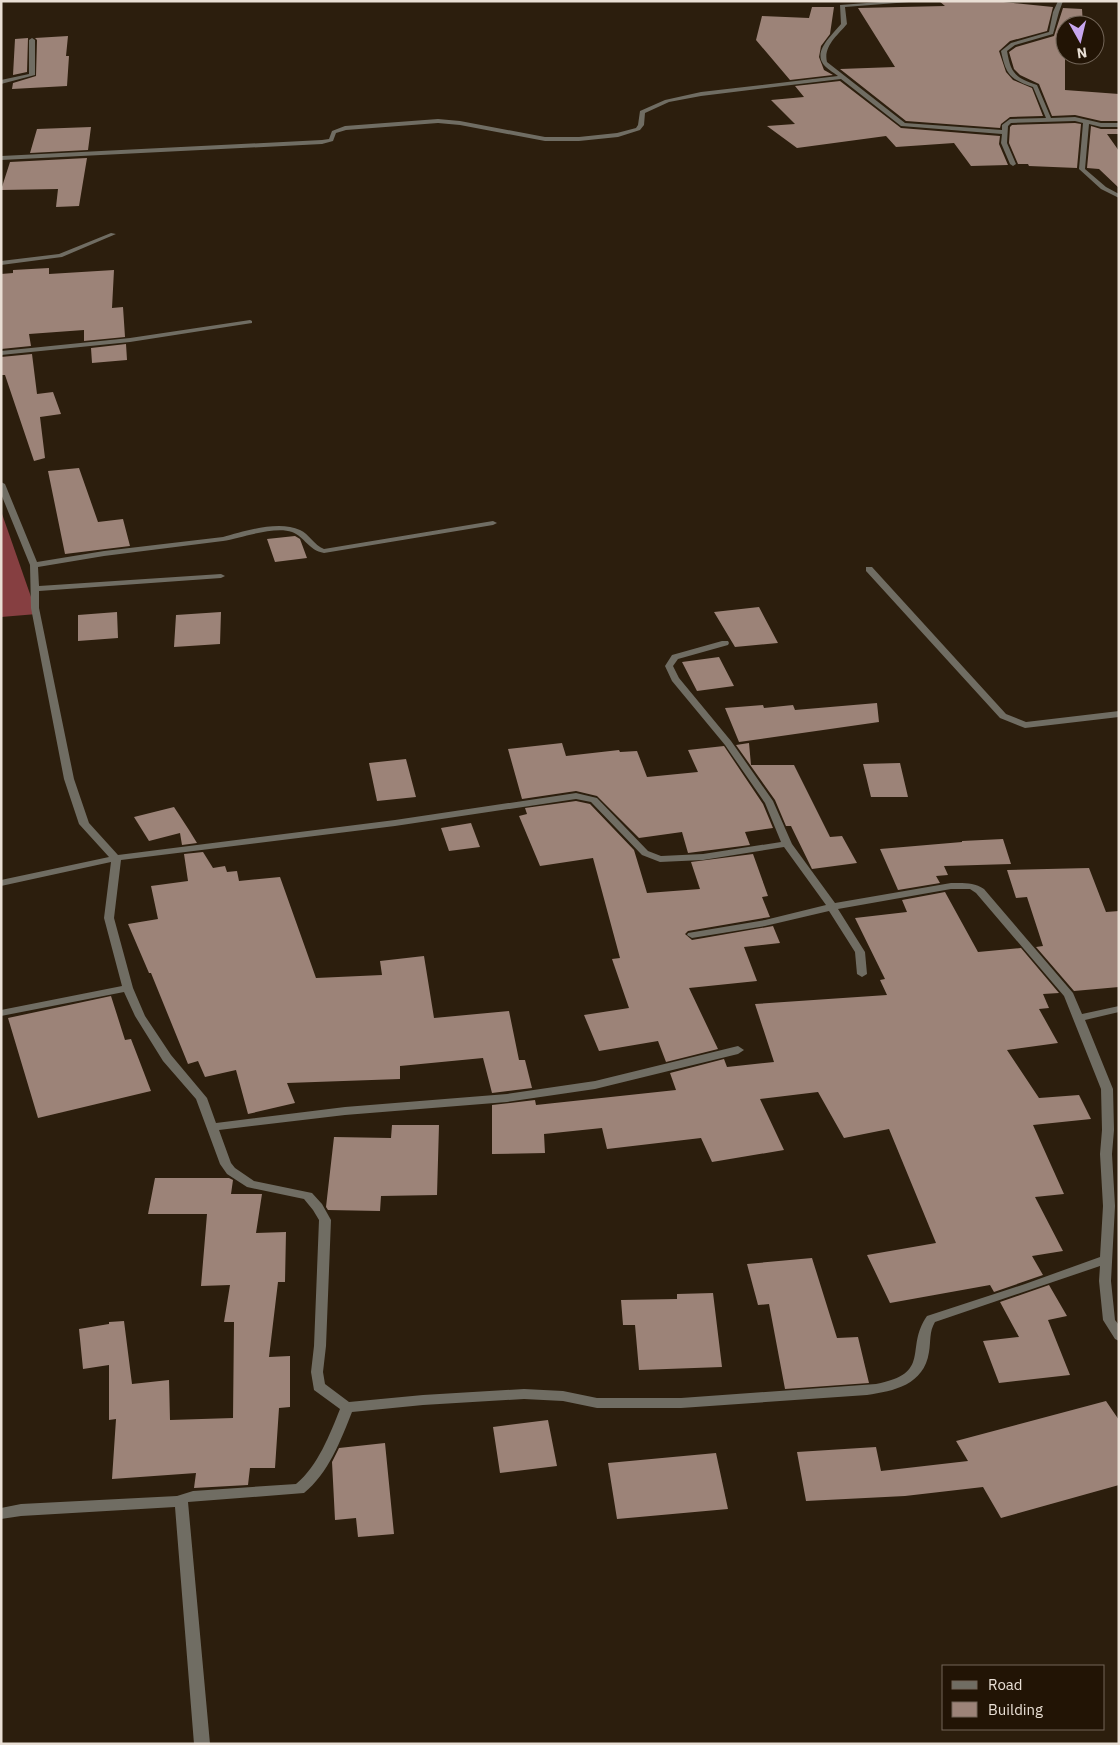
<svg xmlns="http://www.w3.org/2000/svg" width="1120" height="1745" font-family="'IBM Plex Sans',sans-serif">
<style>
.forest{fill:#863f41}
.building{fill:#9c8378}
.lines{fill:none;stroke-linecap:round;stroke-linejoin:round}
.minor{fill:#706d63;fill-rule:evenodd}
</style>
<rect width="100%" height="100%" fill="#2c1e0d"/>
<path class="forest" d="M1,511L37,614L1,617Z"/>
<path class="building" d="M939,1H994L1053,7L1047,31L1010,41L999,51L1006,72L1013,80L1032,88L1043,116L1010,117L1001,124L1000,128L906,121L840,69L895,67L858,8L945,6Z
M812,7H834L830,34L821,46L819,57L824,70L833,75L790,80L756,40L762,16L809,18Z
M1063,8L1082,9L1083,25H1065V90L1119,94V121H1101L1075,115L1052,116L1039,84L1020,75L1014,69L1009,52L1016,47L1054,36Z
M68,36L66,56H69L67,86L12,89L13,83L36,76L37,40L35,38Z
M28,38L27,72L13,75L15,39Z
M840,81L901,128L1000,136L999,144L1008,165L971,166L954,143L896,147L886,136L797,148L767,126L795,124L771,100L804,97L795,86Z
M1075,123L1081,124L1077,168L1029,166L1028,164H1018L1009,143L1010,127L1012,125Z
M1091,126L1101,129H1119V134H1107L1119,151V188L1099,169L1087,168Z
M91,127L88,150L30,153L37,129Z
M87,158L79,206L56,207L58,189L1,190L10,162Z
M49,268V274L114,270L112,308L123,307L125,337L84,341V330L29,334L31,346L1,349V274L13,273V270Z
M126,344L127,360L92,363L91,348Z
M32,354L37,394L53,392L61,414L40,417L45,458L34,461L5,375H1V357Z
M79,468L98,522L123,519L130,546L65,554L48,471Z
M295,536L300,539L307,558L275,562L267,539Z
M759,607L778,643L735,647L714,612Z
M117,612L118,638L78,641V615Z
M221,612L220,644L174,647L176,615Z
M719,657L734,686L697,691L682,662Z
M877,703L879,722L739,742L725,708L763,705L764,708L793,705L795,710Z
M562,743L566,756L619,750L620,752L637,751L647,777L698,772L688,750L724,746L763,804L773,828L745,832L750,845L688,853L682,832L639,838L597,796L576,791L522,799L508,749Z
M749,743L751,765H794L830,837L842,836L857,863L812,869L791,826H786L775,800L736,745Z
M406,759L416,797L377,801L369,763Z
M900,763L908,797H871L863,764Z
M576,801L590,804L634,850L647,893L700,889L691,862L753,854L768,896L762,897L770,917L688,931L685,934L692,940L773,926L780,943L744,947L757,981L689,988L718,1049L666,1062L658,1041L599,1051L584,1015L629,1008L612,959L620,958L593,858L540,866L519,816L527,814L525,808Z
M174,807L189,830L197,843L182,845L180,833L149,841L134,817Z
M471,823L480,847L449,851L441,828Z
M1003,839L1011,864L944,866L948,875L936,876L940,883L898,890L880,849L962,842V841Z
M203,852L213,868L225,866L227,872L237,871L239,881L280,877L316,978L382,975L380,961L424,956L434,1018L509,1011L519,1060H525L532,1088L492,1093L483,1058L400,1066V1079L287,1083L295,1103L248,1114L236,1070L205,1077L198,1061L188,1064L151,973H149L128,924L158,919L151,886L188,881L184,854Z
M1089,868L1106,912L1119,911V987L1074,991L1036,947L1043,946L1027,897L1016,898L1007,870Z
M945,892L978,952L1021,948L1059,993L1043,994L1049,1008L1039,1009L1058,1043L1007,1050L1039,1098L1079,1095L1091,1119L1033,1125L1064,1194L1035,1197L1063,1251L1032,1256L1043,1275L994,1292L990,1285L890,1303L867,1255L936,1243L889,1129L844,1138L818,1092L760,1099L784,1150L712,1162L701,1138L607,1149L602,1128L544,1134L545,1153L492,1154V1105L535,1100L536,1105L676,1090L670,1073L724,1059L727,1067L774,1062L755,1004L887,995L880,980L885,979L855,918L907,912L902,900Z
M111,996L125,1040L131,1039L151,1091L38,1118L8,1018Z
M392,1125H439L437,1195L381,1196L380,1211L328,1210L326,1207L334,1137L391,1138Z
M155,1178H229L233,1180L231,1194H262L256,1233L286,1232L285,1282H278L269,1357L290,1356V1407L279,1408L275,1468H250L248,1485L194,1488L196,1473L112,1479L116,1419L109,1420V1365L83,1369L79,1329L109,1324V1322L124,1321L132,1384L169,1380L170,1420L233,1418L234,1322H224L230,1285L201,1286L207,1214H148Z
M812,1258L837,1338L858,1337L869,1383L785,1389L769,1304L758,1305L747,1264Z
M1049,1285L1067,1316L1048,1320L1070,1375L999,1383L983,1341L1019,1337L1000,1302Z
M713,1293L722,1367L639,1370L635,1325H623L621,1300L677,1299V1294Z
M1106,1401L1119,1420V1485L1001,1518L983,1487L905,1496L806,1501L797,1452L876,1447L881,1471L968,1461L956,1441Z
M548,1420L557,1466L500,1473L493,1427Z
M385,1443L394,1534L358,1537L356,1518L335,1520L332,1462L339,1448Z
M716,1453L728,1509L617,1519L608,1463Z"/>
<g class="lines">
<path class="minor" d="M893,1H922L845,7L847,24C838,35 823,46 827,62L905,123L1002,130V125L1010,119L1046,118L1033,87C1010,79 1006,75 1001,51L1011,43L1049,32L1053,12L1058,1H1063L1059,12L1053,34L1015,45L1007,51C1011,74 1015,77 1037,85L1051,118L1075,117L1101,123H1119V127H1101L1089,124L1085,169L1106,187L1119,194V198L1101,189L1079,169L1083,123L1075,121L1011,123L1008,126L1007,143L1016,164L1013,166L1010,164L1001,143L1002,134L901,126L841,79L701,96L669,102L645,113L644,125L640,130L618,137L579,141H545L460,125L438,123L346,130L336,133L333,141L322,144L1,160V156L322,140L329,139L332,131L345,126L438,119L460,121L545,137H579L617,133L636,128L638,125L640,111L665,100L701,92L838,76C833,72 825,68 822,62C815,49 834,33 841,24L840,5Z
M32,38L35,40V75L1,84V80L29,74V40Z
M111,233L116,234L62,257L1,265V261L59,254Z
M250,320L252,321V323L130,342L1,355V351L130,338Z
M1,482L5,484L37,562L104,551L223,537C244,531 279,520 300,530C309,534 314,545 324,549L493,521L497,523L493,525L324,553C308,550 305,537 292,532C274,526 241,538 223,541L104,556L38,567L39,586L221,574L225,576L221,578L39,591V608L74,779L89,823L118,855L395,820L576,793L597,798L648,851L661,856L703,854L781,842L765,803L725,745L672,681L665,666L672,655L722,641H728L729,643L728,645L678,659L673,666L679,678L731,741L773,801L792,844L835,903L951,883C963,883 974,882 984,889L1073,993L1082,1014L1119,1006V1012L1085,1020L1113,1089L1114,1130L1112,1154L1115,1206L1111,1281L1115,1320L1119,1325V1341L1115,1339L1103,1320L1099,1281L1100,1266L935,1322C929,1332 931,1341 929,1352C924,1385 894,1391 867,1395L681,1408H597L563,1401L524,1399L423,1405L352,1412C341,1440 328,1474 304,1493L188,1502L210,1744H194L175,1507L21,1516L1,1519V1508L21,1504L177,1496L193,1491L296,1484C318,1466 330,1434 340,1409L314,1390L311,1372L314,1346L319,1220L313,1210L304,1199L247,1187L227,1174L220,1164L196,1099L163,1061L135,1016L124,992L1,1016V1010L122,986L104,918L111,862L1,886V880L109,857L79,824L64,779L31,608L30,565L1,494ZM576,799L591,802L642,855L660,862L703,860L784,847L826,905L765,920L688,933L687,935L692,938L765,926L829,911L855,952L857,974L862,977L867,974L865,952L838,909L951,889H970L976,893L1064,996L1101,1089L1102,1130L1100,1154L1103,1206L1100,1257L1025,1284L927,1316C904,1349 933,1373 876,1384L681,1398H597L563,1391L524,1389L423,1395L349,1402L325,1384L323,1372L326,1346L331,1220L322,1204L312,1193L254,1181L235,1168L231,1163L219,1130L345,1115L507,1102L595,1089L738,1054L744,1050L738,1046L595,1081L507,1094L345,1107L216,1123L207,1098L171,1055L145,1016L133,988L114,918L121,860L395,826Z
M866,567H872L1006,714L1026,722L1119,711V717L1025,728L1000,718L866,571Z"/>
</g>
<rect width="1120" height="1745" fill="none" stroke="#e9dfd5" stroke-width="5"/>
<rect x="942" y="1665" width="162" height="65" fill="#221405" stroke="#726558"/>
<rect x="952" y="1681" width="25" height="8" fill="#706d63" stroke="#726558"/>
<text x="988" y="1690" font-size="15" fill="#e9dfd5">Road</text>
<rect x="952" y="1702" width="25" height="15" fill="#9c8378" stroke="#726558"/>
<text x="988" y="1715" font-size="15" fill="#e9dfd5">Building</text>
<g transform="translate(1080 40) rotate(172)"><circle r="24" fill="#221405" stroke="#726558"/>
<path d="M0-4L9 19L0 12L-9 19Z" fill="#c7a6ef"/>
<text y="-8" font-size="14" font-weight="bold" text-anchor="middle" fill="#e9dfd5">N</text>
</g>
</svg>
